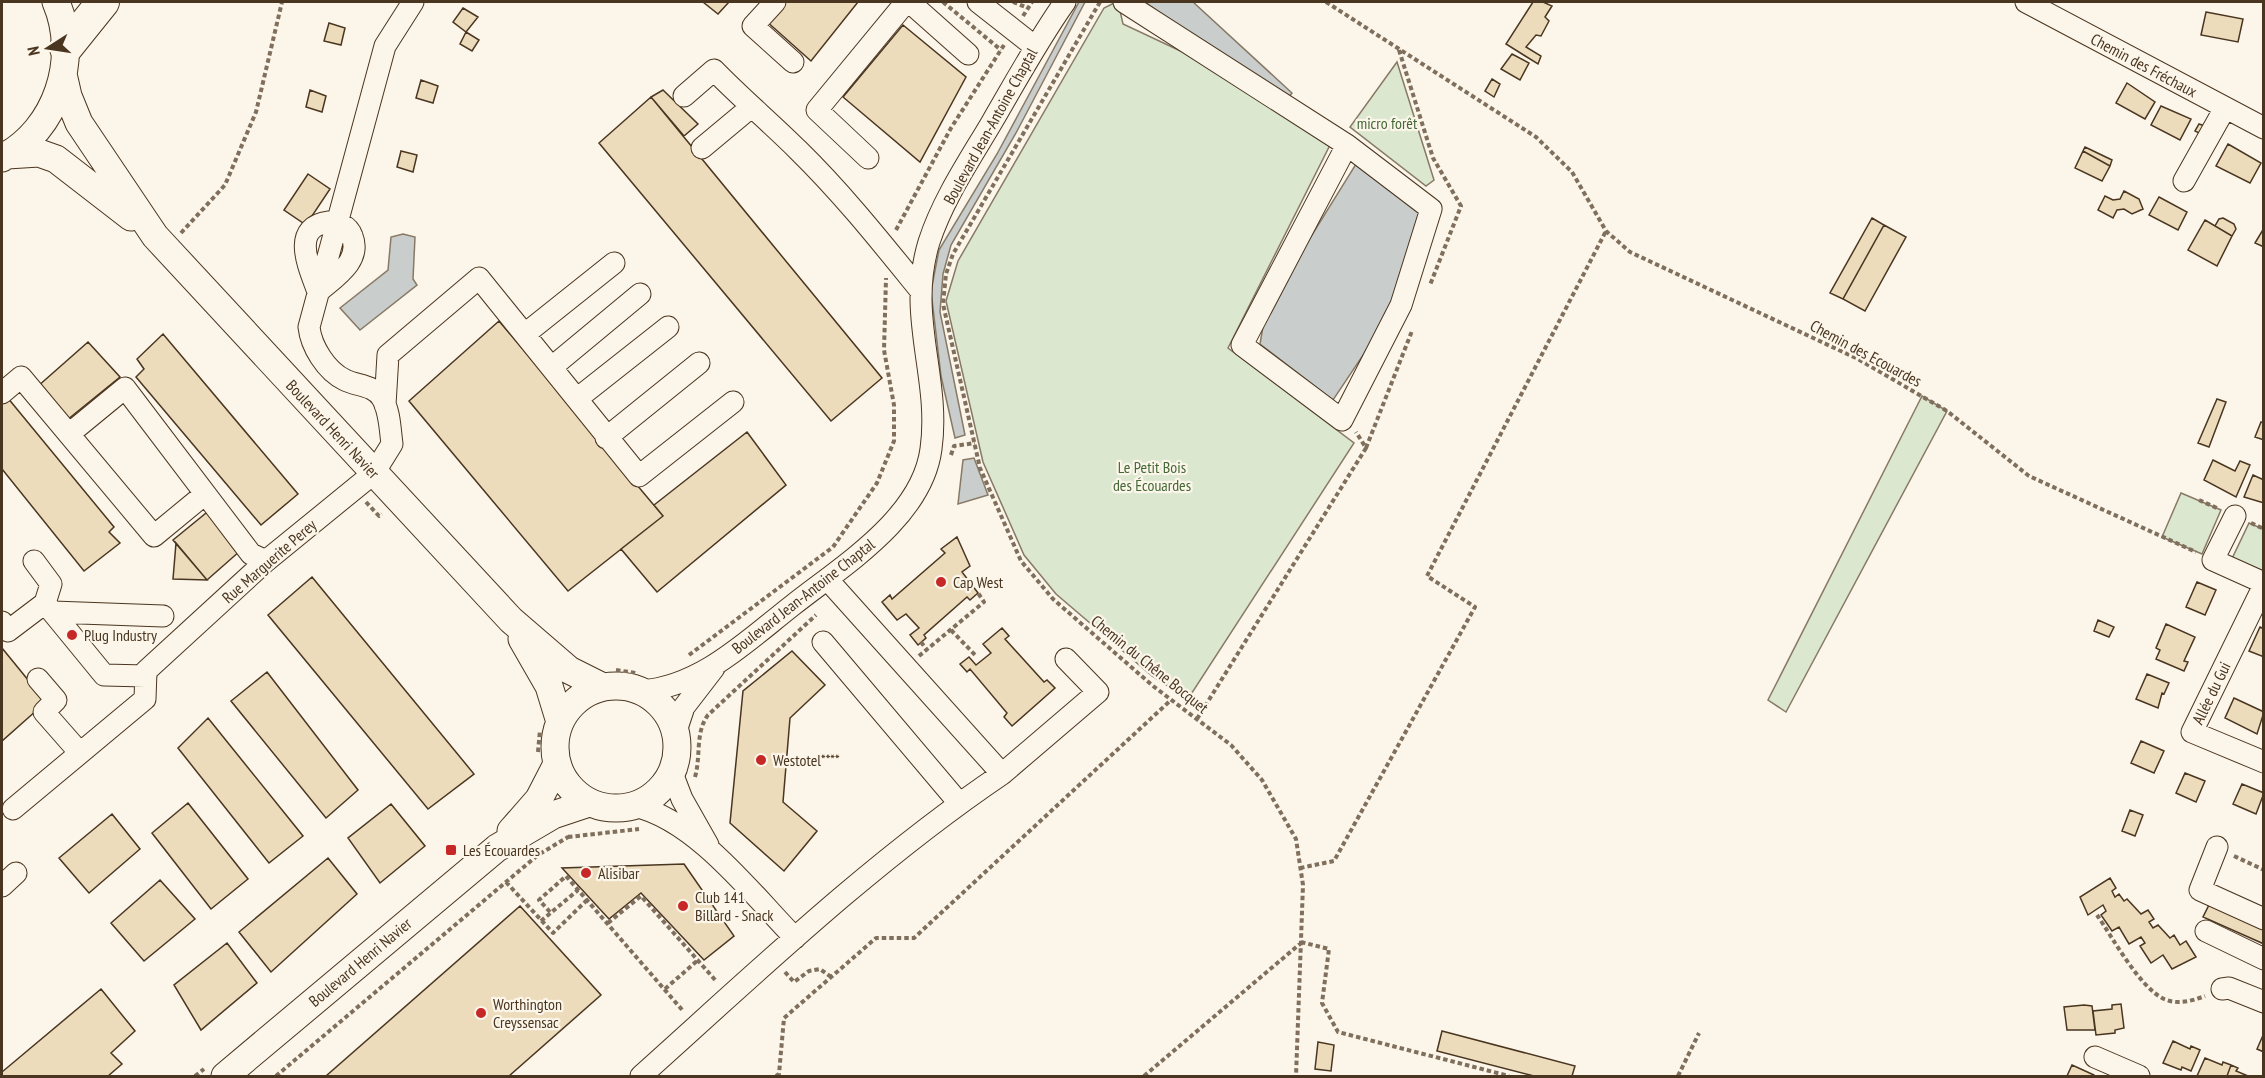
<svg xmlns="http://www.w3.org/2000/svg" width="2265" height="1078" font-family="'PT Sans Narrow',sans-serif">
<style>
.green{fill:#dce7d0;stroke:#887966;stroke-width:1.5}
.water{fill:#c9cecd;stroke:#887966;stroke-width:1.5}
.building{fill:#ecdcbc;stroke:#4a3520;stroke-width:1.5}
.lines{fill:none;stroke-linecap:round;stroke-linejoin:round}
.minor-casing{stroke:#4a3520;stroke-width:23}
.major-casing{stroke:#4a3520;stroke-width:29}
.highway-casing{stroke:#4a3520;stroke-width:34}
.path{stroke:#7f6f5c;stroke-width:4;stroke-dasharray:4.5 3;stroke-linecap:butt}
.minor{stroke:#fbf6e9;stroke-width:21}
.major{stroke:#fbf6e9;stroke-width:27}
.highway{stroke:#fbf6e9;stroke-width:32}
.poi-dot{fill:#c62828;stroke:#fbf6e9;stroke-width:2}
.labels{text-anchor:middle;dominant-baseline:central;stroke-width:4.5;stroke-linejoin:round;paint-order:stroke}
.street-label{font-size:16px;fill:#4a3520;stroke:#fbf6e9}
.park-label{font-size:16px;fill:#436837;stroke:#fbf6e9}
.poi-label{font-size:16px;fill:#4a3520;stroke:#fbf6e9;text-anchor:start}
</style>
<rect width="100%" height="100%" fill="#fbf6e9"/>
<path class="green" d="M1116,2H1118L1123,24L1206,63L1330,145L1228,348L1354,443L1188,699L1152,676L1056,594L1024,555L983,462L946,301L958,261L1104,8Z
M1397,62L1434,180L1426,186L1350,127Z
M1922,396L1947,411L1786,712L1768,700Z
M2181,493L2221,510L2202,554L2162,537Z
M2249,523L2263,529V583L2228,567Z"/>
<path class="water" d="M1079,2H1085L1016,133L951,245L943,274L940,312L965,435L955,438L941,376L931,291L939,250L997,154Z
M1145,2H1193L1292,93L1286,101Z
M1356,164L1420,209L1392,312L1333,400L1260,344L1266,309Z
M403,234L415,237L413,279L417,285L360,330L340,308L388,270L391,237Z
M974,458L988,495L958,504L963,460Z"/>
<path class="building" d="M703,2H729L718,14Z
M780,2H858L811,61L765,20Z
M1533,2H1543L1552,6L1545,17L1549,21L1541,36L1536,35L1526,47L1541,56L1538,64L1506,44Z
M463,8L478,17L466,32L453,22Z
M2206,12L2243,19L2238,42L2201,35Z
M329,23L345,28L341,45L324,41Z
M903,25L966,77L920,162L843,97Z
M466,32L479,40L472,51L460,44Z
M1512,54L1529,63L1520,80L1501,69Z
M1492,79L1500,84L1494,97L1485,91Z
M421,80L438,86L433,103L416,98Z
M2127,83L2155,102L2145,119L2116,103Z
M310,90L326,96L322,112L306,107Z
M663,90L698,124L684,136L651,97Z
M651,97L882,378L831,421L599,143Z
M2161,106L2191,119L2180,140L2151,125Z
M2199,124L2205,126L2201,134L2195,131Z
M2228,144L2261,163L2250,183L2216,166Z
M2085,147L2112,160L2110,166L2083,151Z
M401,151L417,155L413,172L397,167Z
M2083,151L2110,166L2102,181L2075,168Z
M308,174L330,189L306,225L284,210Z
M2124,191L2139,199L2143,209L2132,214L2124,209L2117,210L2113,218L2098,210L2105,196L2113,200L2120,199Z
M2159,197L2187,212L2178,230L2149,215Z
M1872,218L1884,225L1843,299L1830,293Z
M2223,218L2234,224L2236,229L2232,236L2215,226L2219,219Z
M2205,220L2232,236L2217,266L2188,250Z
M1884,225L1906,237L1865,311L1843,299Z
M2264,228V247L2255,243Z
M499,321L663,516L568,591L409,401Z
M163,334L298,494L261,525L136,377L144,369L137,359Z
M88,342L120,377L67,420L37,387Z
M7,397L114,527L109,532L120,543L84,571L2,469V401Z
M2217,399L2226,402L2209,447L2198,443Z
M2261,422L2264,423V440L2255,437Z
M747,432L786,485L657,592L621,549L663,516L654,505Z
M2213,460L2235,471L2240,461L2250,465L2236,497L2204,480Z
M2253,475L2264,480V503L2244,497Z
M211,509L240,551L207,580L173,540Z
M957,537L970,566L962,572L978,593L970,600L967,597L924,635L926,638L918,645L910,635L919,628L906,614L897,620L882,602L890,595L892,599L945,553L941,549Z
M176,543L207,580L173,579Z
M312,577L474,774L428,809L268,615Z
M2197,582L2216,590L2205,615L2186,607Z
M2098,620L2114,627L2109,637L2094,631Z
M2166,624L2195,637L2184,661L2188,662L2184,671L2156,659L2160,650L2156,648Z
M2260,627L2264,629V657L2249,651Z
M1002,628L1009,636L1005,639L1044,682L1047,680L1055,688L1012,726L1004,717L1007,713L970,669L967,672L960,664L969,657L976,665L991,653L983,644Z
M2,648L46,702L2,741Z
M792,651L825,685L790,718L783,802L817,831L784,871L730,823L743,691Z
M267,672L358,790L326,818L231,701Z
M2147,674L2169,683L2164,694L2162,693L2158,708L2136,699Z
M2234,698L2264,712L2257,734L2225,718Z
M208,718L303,836L269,863L178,748Z
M2141,741L2164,751L2154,773L2131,763Z
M2185,773L2205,781L2196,802L2176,793Z
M2242,784L2264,793L2256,814L2233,804Z
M188,803L248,879L211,909L152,833Z
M391,804L425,846L380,883L348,838Z
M2130,810L2143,815L2135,836L2122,831Z
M112,814L140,849L89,893L59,858Z
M328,858L357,894L271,972L239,932Z
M684,864L734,936L704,960L641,893L609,919L562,868Z
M2110,878L2116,888L2112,891L2115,897L2119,894L2124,901L2127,899L2141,914L2148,910L2154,919L2149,922L2153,928L2158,925L2170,938L2174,935L2180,945L2186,941L2196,957L2172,969L2163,955L2151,963L2140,946L2145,943L2141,937L2129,944L2119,927L2112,931L2101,915L2106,911L2103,905L2088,915L2080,897Z
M160,880L195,919L144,961L111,923Z
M2210,903L2264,927V944L2203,917Z
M520,906L601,995L509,1076H326Z
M227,943L257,983L201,1030L174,985Z
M101,989L135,1031L111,1053L122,1064L108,1076H2V1072Z
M2121,1004L2124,1028L2115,1030V1033L2096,1035L2093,1011L2112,1009V1005Z
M2084,1005L2092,1006L2095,1030H2067L2064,1007Z
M1442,1031L1575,1066L1572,1076H1534L1437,1051Z
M2264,1033V1052L2257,1049Z
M2173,1041L2190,1049L2191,1046L2200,1050L2191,1071L2182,1067L2181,1070L2163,1063Z
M1318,1042L1334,1045L1331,1071L1315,1069Z
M2205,1058L2222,1065L2223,1062L2231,1065L2227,1076H2197Z
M2072,1065L2094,1075V1076H2067Z
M2231,1065L2238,1068L2236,1071L2248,1076H2227Z"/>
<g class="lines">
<defs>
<path id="minor" d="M775,2L753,26L793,62
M978,2L1034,46
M1124,2L1347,145L1431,209L1401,305L1342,420L1242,345L1347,145
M2026,2L2264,128
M915,7L968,54
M684,96L714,70C741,98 771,123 798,150C842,193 881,242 920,290
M702,148L750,108
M868,158L817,110L906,2
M2184,181L2225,108
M329,222C339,223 348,225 352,236C362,261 335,277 318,292C310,269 289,227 329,222Z
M525,334L614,263
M552,367L640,294
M2,393L21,377L154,536L205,494
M578,398L668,327
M385,405L388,355L479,278L639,476L733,402
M69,434L125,388L251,554L266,561
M606,438L699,363
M2235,516L2213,560L2264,583
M34,561L51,584L45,603
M827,579L1002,774L1098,692L1066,659
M2264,585L2192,732L2264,762
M53,612L163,616
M2,622L8,631L45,603L104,675L146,676
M823,642L959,803
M38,679L56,700L44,712L80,753
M641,691C701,687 748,640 793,605C842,566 922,518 931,449C941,377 906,317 929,242C943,199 969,161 992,122C1016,81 1038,40 1065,2
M676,731L684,707L714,668
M672,773L682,799L708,845
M635,806C697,821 752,894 795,938
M13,809L145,699L146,671L266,561L374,473L392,444C390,430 390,411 382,398C374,385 357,386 345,380C326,371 311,346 309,327L385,46L413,2
M2217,847L2200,890L2264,919
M2,886L16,873
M2206,931L2264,959
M2222,989L2229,988L2264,1002
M2095,1057L2139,1076
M641,1076C757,972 872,862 1002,774"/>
<path id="major" d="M63,74L68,96L79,123L155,236L511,620L569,670L603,687
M7,155L39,153L56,159L131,217
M2,158C57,130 80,58 56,2
M522,639L549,686L560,722
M555 747a61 61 0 1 1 122 0a61 61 0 1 1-122 0Z
M511,831L539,799L557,764
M225,1076L497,848L553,815L589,803"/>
<path id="highway" d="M66,48L103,2"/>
</defs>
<use href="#minor" class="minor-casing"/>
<use href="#major" class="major-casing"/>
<use href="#highway" class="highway-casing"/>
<path class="path" d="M943,2L1001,50
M1013,2L1028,8
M1100,2L953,254L946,274L943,304L980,468L1021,561L1053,599L1153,686L1231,745L1262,780L1296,839L1303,885L1296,1076
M1326,2L1536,137L1572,172L1606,231L1630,252L1858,359L1947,411L2029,476L2196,552
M1023,16L1032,2
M1399,50L1433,158L1461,206L1430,285
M896,230L951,128L1004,45
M181,233L225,185L256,112L282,2
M1366,448L1412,331
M951,455L954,446L975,443
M2199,500L2219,509
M366,502L379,516L382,514
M2251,523L2264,529
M951,630L977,657
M921,642L927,650
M689,655L833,547L877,483L894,441V405L884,350L886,278
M919,656L984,602L978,593
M616,670L636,673
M1197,719L1366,448L1356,432
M538,752L540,730
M695,777C701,757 695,732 708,715L816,615
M568,837L639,829
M2234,856L2264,870
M1300,868L1334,861L1475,607L1427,576L1606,231
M506,882L553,933L587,900
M550,912L539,900L566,876L684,1012
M2097,915C2113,938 2139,987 2164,999C2177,1005 2192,1001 2205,996
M541,921L578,890
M608,923L641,896L717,982
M1301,942L1329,949L1322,1003L1338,1032L1509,1076
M785,972L794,982L809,971L820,969L831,977
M665,989L698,960
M195,1076L204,1069
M276,1076L538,855L568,837L567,835
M776,1076L779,1074L784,1018L876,938H914L1171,700
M1144,1076L1301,943
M1678,1076L1699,1033"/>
<use href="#minor" class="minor"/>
<use href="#major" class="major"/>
<use href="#highway" class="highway"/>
</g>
<g class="poi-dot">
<circle cx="941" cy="582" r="6"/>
<circle cx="72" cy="635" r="6"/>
<circle cx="761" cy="760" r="6"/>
<rect x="445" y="844" width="12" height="12" rx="3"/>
<circle cx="586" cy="873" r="6"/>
<circle cx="683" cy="906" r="6"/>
<circle cx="481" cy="1013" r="6"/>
</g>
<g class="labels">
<g class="street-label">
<text transform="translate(2144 65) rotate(28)">Chemin des Fréchaux</text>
<text transform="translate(990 126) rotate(-61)">Boulevard Jean-Antoine Chaptal</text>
<text transform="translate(1866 353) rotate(28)">Chemin des Ecouardes</text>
<text transform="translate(333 429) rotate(47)">Boulevard Henri Navier</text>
<text transform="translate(269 561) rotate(-41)">Rue Marguerite Perey</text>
<text transform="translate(803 596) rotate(-38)">Boulevard Jean-Antoine Chaptal</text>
<text transform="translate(1150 664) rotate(39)">Chemin du Chêne Bocquet</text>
<text transform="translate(2211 693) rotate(-64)">Allée du Gui</text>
<text transform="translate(360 962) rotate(-40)">Boulevard Henri Navier</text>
</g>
<g class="park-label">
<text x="1387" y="123">micro forêt</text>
<text x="1152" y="467">Le Petit Bois<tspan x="1152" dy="18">des Écouardes</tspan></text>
</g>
<g class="poi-label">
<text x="953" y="582">Cap West</text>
<text x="84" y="635">Plug Industry</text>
<text x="773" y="760">Westotel****</text>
<text x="463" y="850">Les Écouardes</text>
<text x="598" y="873">Alisibar</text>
<text x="695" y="897">Club 141<tspan x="695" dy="18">Billard - Snack</tspan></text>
<text x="493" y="1004">Worthington<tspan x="493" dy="18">Creyssensac</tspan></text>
</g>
</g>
<rect width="2265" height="1078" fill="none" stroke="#4a3520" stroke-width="6"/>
<g transform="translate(48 48) rotate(258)" stroke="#fbf6e9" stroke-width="4.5" paint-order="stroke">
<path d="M0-4.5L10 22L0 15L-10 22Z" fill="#4a3520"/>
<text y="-9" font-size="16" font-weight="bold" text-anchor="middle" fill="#4a3520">N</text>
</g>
</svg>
